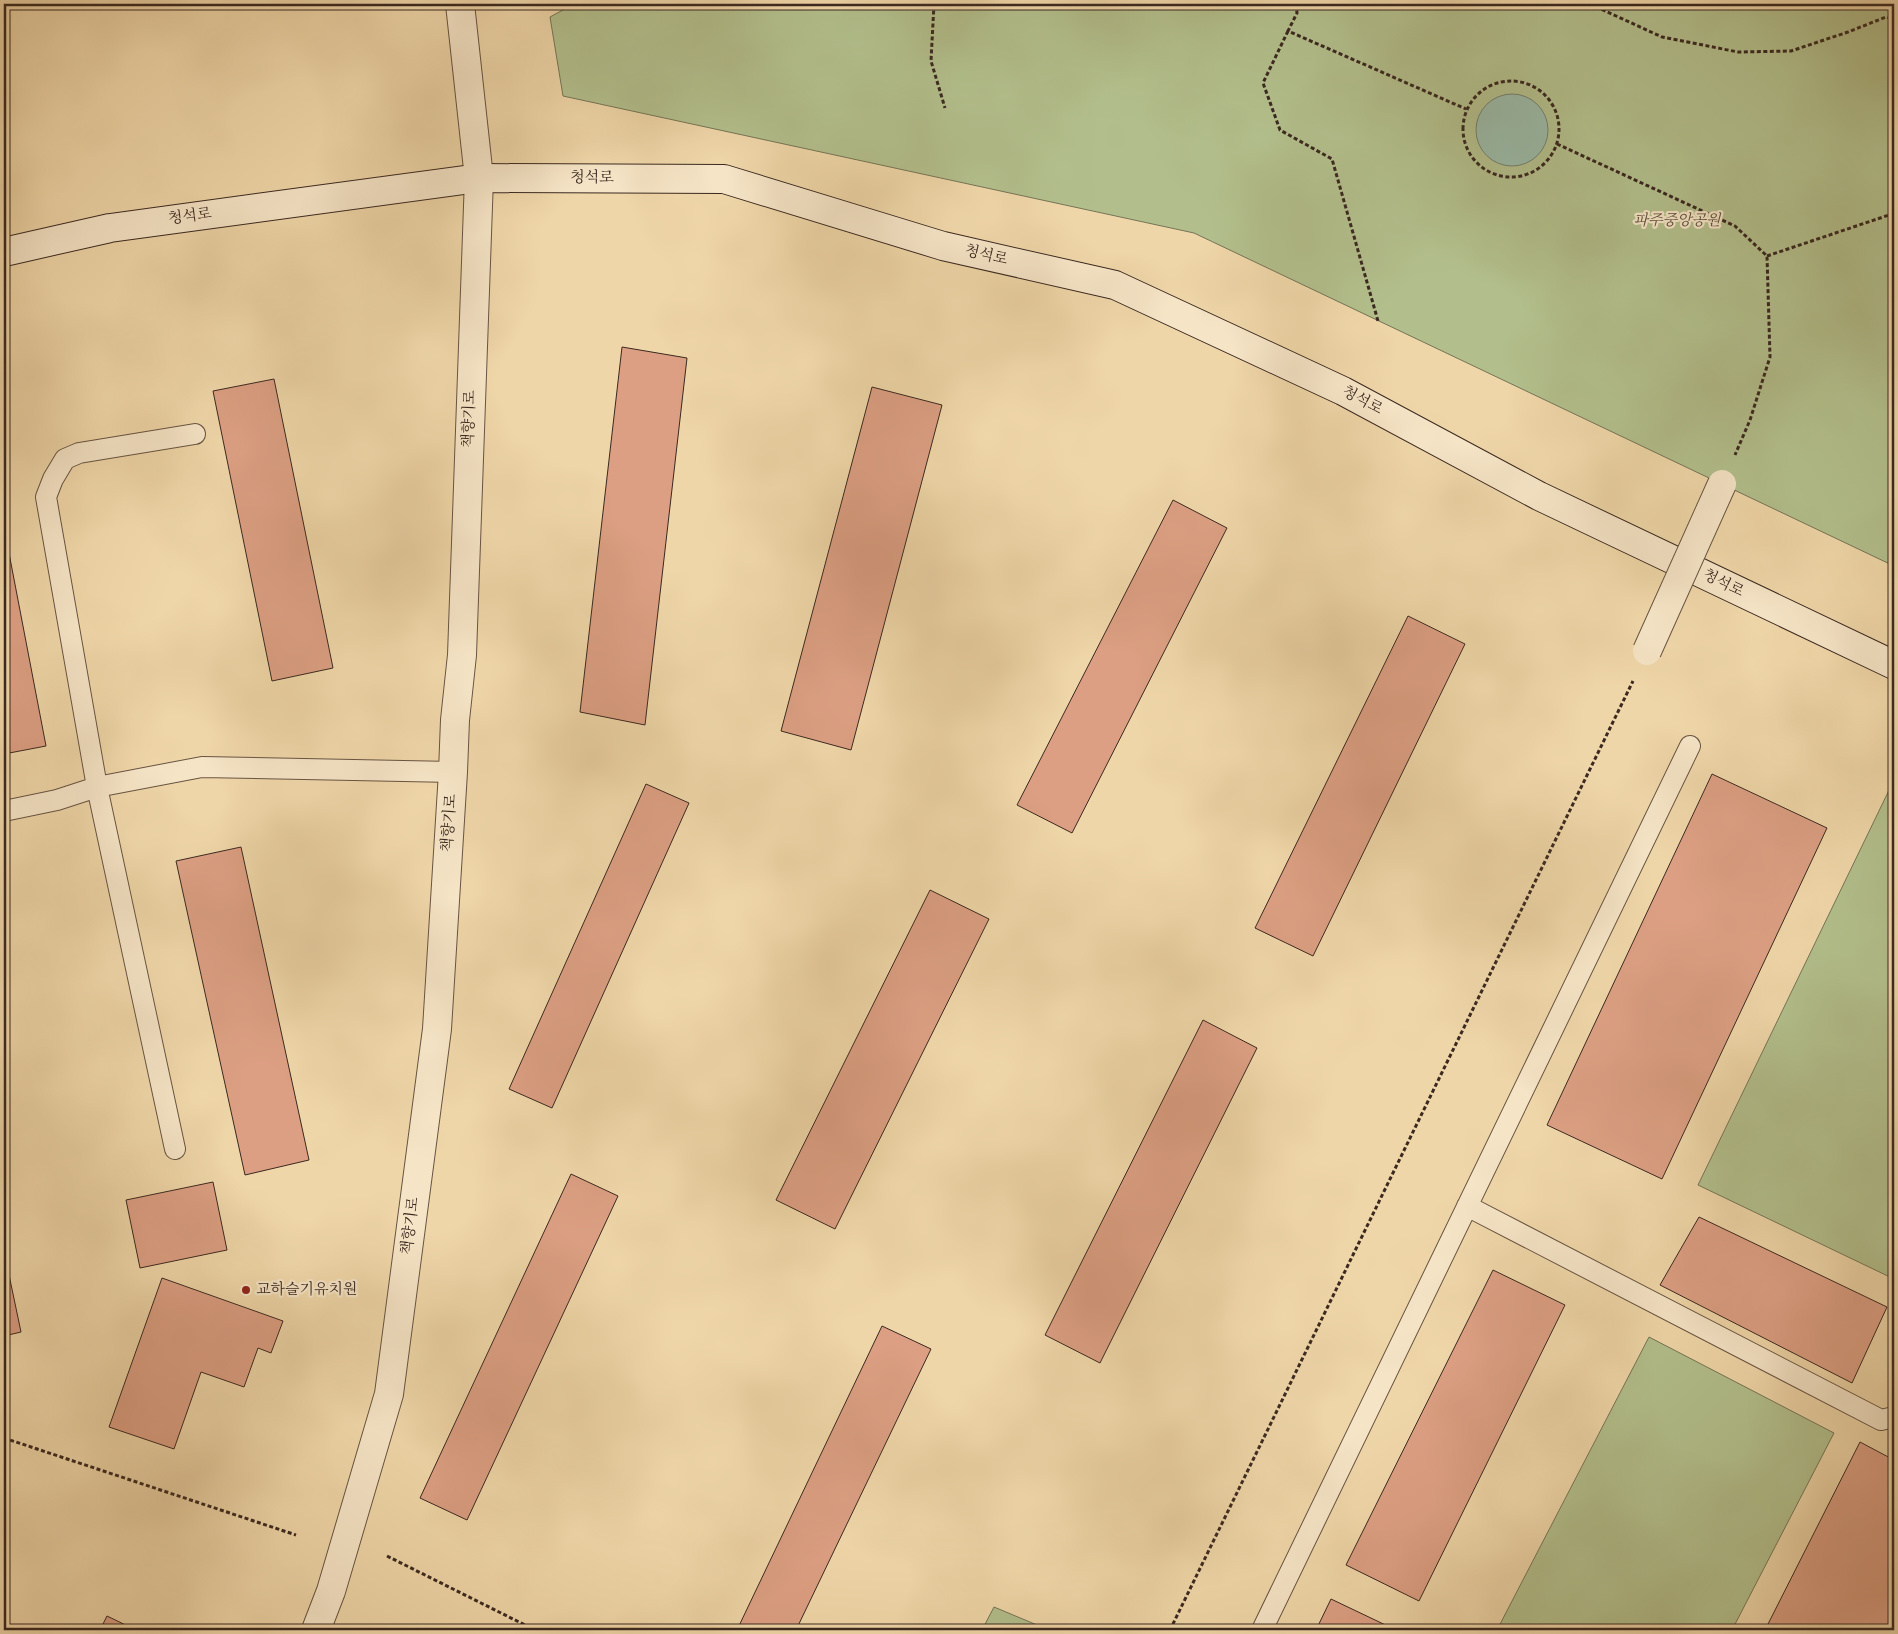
<svg xmlns="http://www.w3.org/2000/svg" width="1898" height="1634" font-family="'Old Standard TT','Noto Serif KR',serif">
<style>
.green{fill:#b2bf8c;stroke:#767456}
.water{fill:#9ab9a6;stroke:#747f70}
.building{fill:#dc9f83;stroke:#3b2920}
.lines{fill:none;stroke-linecap:round;stroke-linejoin:round}
.service-casing{stroke:#685442;stroke-width:22}
.tertiary-casing{stroke:#685442;stroke-width:30}
.secondary-casing{stroke:#3b2920;stroke-width:30}
.path{stroke:#3b2920;stroke-width:3;stroke-dasharray:4 2.5;stroke-linecap:butt}
.service{stroke:#f5e4c6;stroke-width:20}
.tertiary{stroke:#f5e4c6;stroke-width:28}
.secondary{stroke:#f5e4c6;stroke-width:28}
.pedestrian-bridge-casing{stroke:#685442;stroke-width:30;stroke-linecap:butt}
.pedestrian-bridge{stroke:#f5e4c6;stroke-width:28}
.poi-dot{fill:#8f2418;stroke:#f5e4c6;stroke-width:2}
.labels{text-anchor:middle;dominant-baseline:central;stroke-width:4.5;stroke-linejoin:round;paint-order:stroke}
.street-label{font-size:15px;fill:#3b2920;stroke:#f5e4c6}
.park-label{font-size:15px;font-style:italic;fill:#594e3b;stroke:#f5e4c6}
.poi-label{font-size:15px;fill:#3b2920;stroke:#f5e4c6;text-anchor:start}
</style>
<rect width="100%" height="100%" fill="#efd6a8"/>
<filter id="stains"><feTurbulence type="fractalNoise" baseFrequency=".004" numOctaves="4"/><feColorMatrix values="0 0 0 0 .2 0 0 0 0 .09 0 0 0 0 .02 0 0 0 .5 -.17"/></filter>
<radialGradient id="worn" r=".72"><stop offset=".6" stop-color="#630" stop-opacity="0"/><stop offset="1" stop-color="#630" stop-opacity=".3"/></radialGradient>
<path class="green" d="M574,4H1894V566L1194,233L563,96L550,17Z
M1892,784L1894,785V1279L1698,1185Z
M1649,1337L1834,1433L1732,1630H1497Z
M994,1607L1049,1630H982Z"/>
<path class="water" d="M1476 130a36 36 0 1 1 72 0a36 36 0 1 1-72 0Z"/>
<path class="building" d="M622,347L687,358L645,725L580,712Z
M274,379L333,668L272,681L213,391Z
M872,387L942,405L851,750L781,731Z
M1173,500L1227,528L1072,833L1017,805Z
M4,527L46,746L4,754Z
M1408,616L1465,644L1313,956L1255,928Z
M1712,774L1827,828L1662,1179L1547,1125Z
M646,784L689,803L552,1108L509,1089Z
M241,847L309,1160L245,1175L176,861Z
M930,890L989,919L835,1229L776,1200Z
M1203,1020L1257,1048L1100,1363L1045,1335Z
M571,1174L618,1196L467,1520L420,1498Z
M213,1182L227,1250L140,1268L126,1200Z
M1699,1217L1887,1307L1852,1383L1660,1285Z
M4,1251L21,1332L4,1336Z
M1493,1270L1565,1305L1419,1601L1346,1565Z
M162,1278L283,1321L271,1353L258,1348L244,1387L201,1372L174,1449L109,1427Z
M882,1326L931,1349L796,1630H737Z
M1860,1442L1894,1460V1612L1885,1630H1765Z
M1331,1599L1396,1630H1316Z
M107,1616L136,1630H100Z"/>
<g class="lines">
<defs>
<path id="service" d="M4,811L57,800L97,787L202,767L453,772
M175,1149L97,787L46,497L53,479L65,459L79,453L195,434
M1467,1206L1881,1420L1894,1417
M1262,1630L1690,746"/>
<path id="tertiary" d="M316,1630L331,1591L389,1394L437,1029L453,772L455,720L462,655L479,178L460,4"/>
<path id="secondary" d="M4,252L110,228L479,178L724,179L943,246L1115,285L1343,391L1539,496L1894,665"/>
</defs>
<use href="#service" class="service-casing"/>
<use href="#tertiary" class="tertiary-casing"/>
<use href="#secondary" class="secondary-casing"/>
<path class="path" d="M934,4L931,61L945,108
M1296,4L1297,13L1288,31L1466,109
M1590,4L1662,37L1738,52L1791,51L1848,32L1886,17L1894,19
M1288,31L1263,83L1280,130L1332,159L1378,321
M1463 129a48 48 0 1 1 96 0a48 48 0 1 1-96 0Z
M1557,144L1735,226L1767,256L1770,357L1750,420L1735,455
M1767,256L1892,214L1894,216
M4,1438L296,1535
M387,1556L535,1630
M1170,1630L1633,681"/>
<use href="#service" class="service"/>
<use href="#tertiary" class="tertiary"/>
<use href="#secondary" class="secondary"/>
<defs>
<path id="pedestrian-bridge" d="M1647,651L1722,484"/>
</defs>
<use href="#pedestrian-bridge" class="pedestrian-bridge-casing"/>
<use href="#pedestrian-bridge" class="pedestrian-bridge"/>
</g>
<circle class="poi-dot" cx="246" cy="1290" r="5"/>
<g class="labels">
<g class="street-label">
<text x="592" y="178">청석로</text>
<text transform="translate(190 217) rotate(-8)">청석로</text>
<text transform="translate(986 256) rotate(13)">청석로</text>
<text transform="translate(1362 401) rotate(28)">청석로</text>
<text transform="translate(470 419) rotate(-88)">책향기로</text>
<text transform="translate(1723 584) rotate(26)">청석로</text>
<text transform="translate(450 823) rotate(-86)">책향기로</text>
<text transform="translate(411 1226) rotate(-83)">책향기로</text>
</g>
<g class="park-label">
<text x="1677" y="221">파주중앙공원</text>
</g>
<g class="poi-label">
<text x="256" y="1290">교하슬기유치원</text>
</g>
</g>
<rect width="1898" height="1634" fill="none" stroke="#efd6a8" stroke-width="20"/>
<rect x="5" y="5" width="1888" height="1624" fill="none" stroke="#3b2920" stroke-width="2.5"/>
<rect x="10" y="10" width="1878" height="1614" fill="none" stroke="#3b2920"/>
<rect width="100%" height="100%" filter="url(#stains)"/>
<rect width="100%" height="100%" fill="url(#worn)"/>
</svg>
